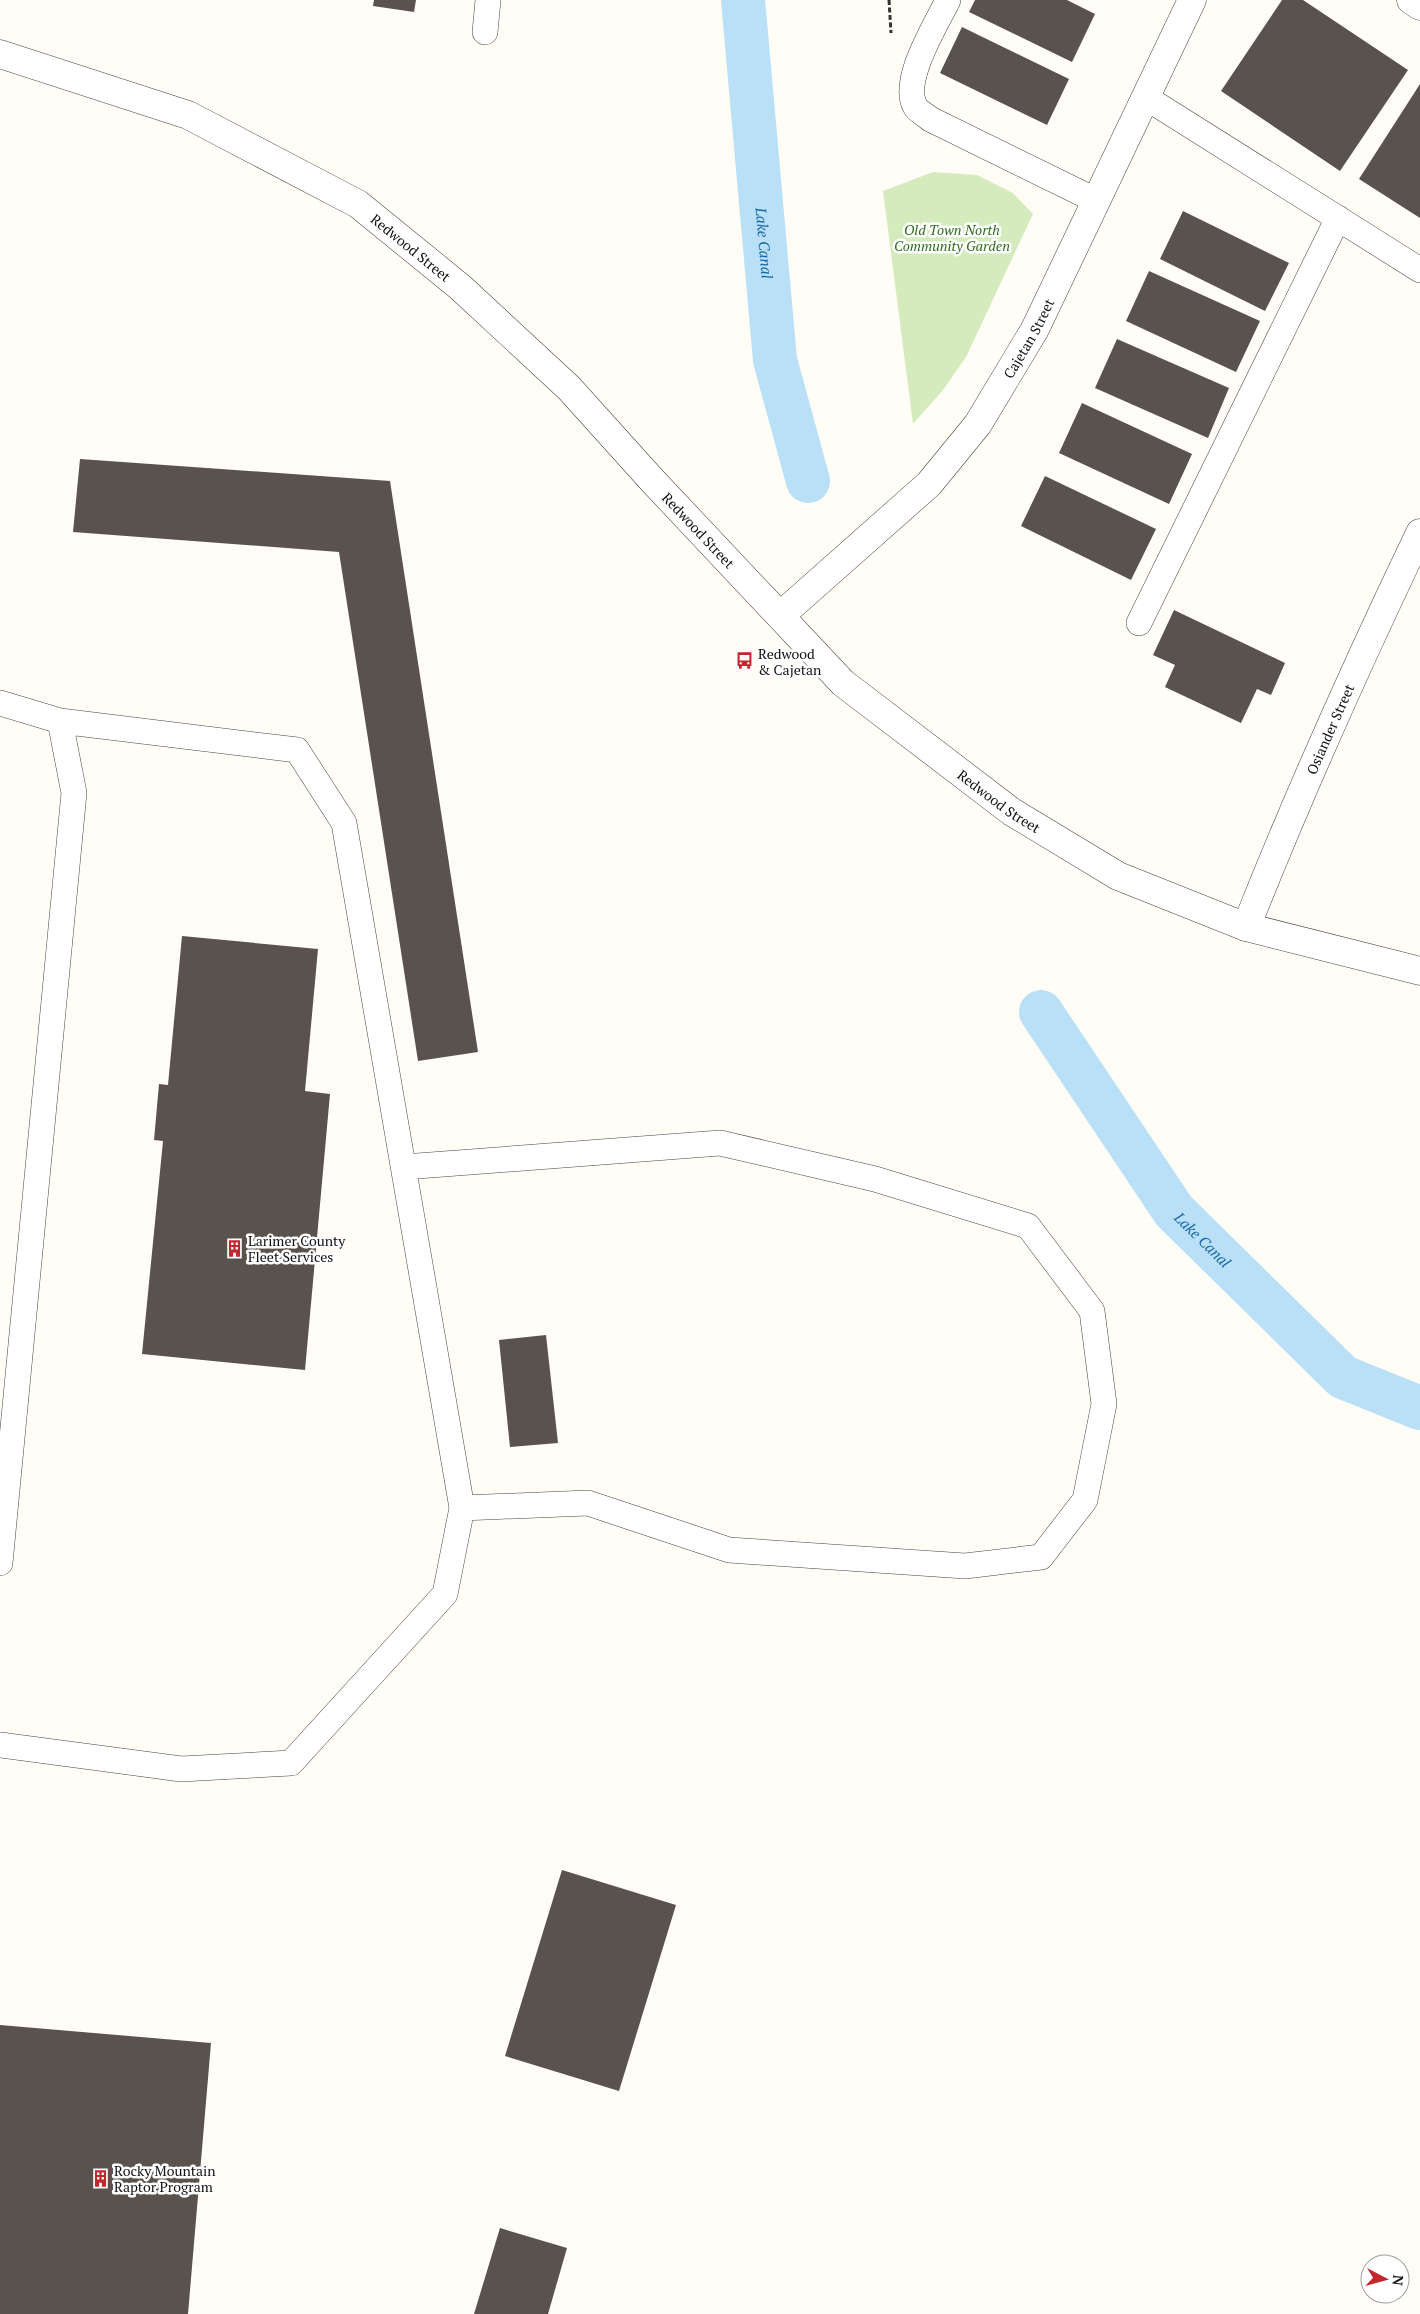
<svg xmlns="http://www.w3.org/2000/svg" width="1420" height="2314" font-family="'PT Serif',serif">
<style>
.green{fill:#d5ebbd}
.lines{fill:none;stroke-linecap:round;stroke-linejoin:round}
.canal{stroke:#b9e0f7;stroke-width:44}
.building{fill:#5a524d}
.lane-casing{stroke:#444;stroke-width:26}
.street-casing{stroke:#444;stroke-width:29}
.path{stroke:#333;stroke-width:3;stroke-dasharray:5 2.5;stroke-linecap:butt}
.lane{stroke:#fff;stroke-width:25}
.street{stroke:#fff;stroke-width:28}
.labels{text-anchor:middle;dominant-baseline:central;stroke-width:5;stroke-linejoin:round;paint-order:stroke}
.park-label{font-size:14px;font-style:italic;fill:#2f6b1f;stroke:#fff}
.street-label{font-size:14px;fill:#111;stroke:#fff}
.poi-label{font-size:14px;fill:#111;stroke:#fff;text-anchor:start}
.water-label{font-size:15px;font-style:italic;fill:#1768a6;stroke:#fff}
</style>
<rect width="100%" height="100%" fill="#fffdf5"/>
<path class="green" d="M933,172L977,175L1013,193L1033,214L966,357L943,390L913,424L883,191Z"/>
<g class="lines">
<g class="canal">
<path id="s1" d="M743,0L775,360L808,481"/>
<path id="s2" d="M1041,1012L1174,1211L1343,1377L1420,1408"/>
</g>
</g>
<path class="building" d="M374,0H416L414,12L373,6Z
M975,0H1067L1095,14L1072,62L969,12Z
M1282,0H1303L1408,70L1340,171L1221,91Z
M962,27L1069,79L1047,125L940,73Z
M1420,84V218L1359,179Z
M1183,211L1289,263L1265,311L1160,259Z
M1149,271L1260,321L1236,372L1126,321Z
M1117,339L1229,388L1208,438L1095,388Z
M1082,403L1192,454L1169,504L1059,453Z
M80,459L390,481L478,1052L418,1061L339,552L73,532Z
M1045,476L1156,529L1131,580L1021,526Z
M1174,610L1285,663L1271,695L1257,689L1241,723L1165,687L1175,665L1153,655Z
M182,936L318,949L305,1091L330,1094L305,1370L142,1354L163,1141L154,1140L159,1084L168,1085Z
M546,1335L558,1443L510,1447L499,1340Z
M562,1870L676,1905L619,2091L505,2056Z
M0,2025L211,2043L188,2314H0Z
M500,2228L567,2248L548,2314H474Z"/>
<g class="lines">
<defs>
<path id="lane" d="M948,0C936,25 901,80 915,106C917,111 926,115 930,119L1097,201
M485,32L488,0
M1145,97L1420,270
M1139,623L1338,218
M0,703L60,721L74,793L0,1563
M404,1167L720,1143L875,1179L1028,1226L1092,1311L1104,1404L1085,1500L1041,1557L965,1566L729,1550L588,1503L462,1508
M0,1745L181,1769L291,1763L445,1594L462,1508L344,823L297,750L60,721"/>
<g id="street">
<path d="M1411,0L1420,6"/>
<path id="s3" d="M0,54L188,115L358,204L460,287L569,388L651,479L843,683L1012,812L1118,876L1246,927L1420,971"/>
<path id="s4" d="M780,616L929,484L978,424L1035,329L1192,0"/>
<path id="s5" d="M1246,927C1299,794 1358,662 1420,533"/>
</g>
</defs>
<use href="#lane" class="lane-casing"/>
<use href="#street" class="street-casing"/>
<path class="path" d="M889,0L891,33"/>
<use href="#lane" class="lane"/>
<use href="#street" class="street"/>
</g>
<defs>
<symbol id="bus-bare" viewBox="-9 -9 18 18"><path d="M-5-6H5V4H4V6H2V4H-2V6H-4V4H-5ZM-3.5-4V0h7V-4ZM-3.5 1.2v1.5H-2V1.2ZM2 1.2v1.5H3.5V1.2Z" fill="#c4262e" stroke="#fff" stroke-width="2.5" paint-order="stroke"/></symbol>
<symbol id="building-bare" viewBox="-9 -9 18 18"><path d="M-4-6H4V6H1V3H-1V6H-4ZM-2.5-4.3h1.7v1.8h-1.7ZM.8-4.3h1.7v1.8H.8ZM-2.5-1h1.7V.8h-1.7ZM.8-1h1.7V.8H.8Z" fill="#c4262e" stroke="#fff" stroke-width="2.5" paint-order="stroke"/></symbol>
</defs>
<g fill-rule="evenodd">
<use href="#bus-bare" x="732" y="648" width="25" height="25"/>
<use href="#building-bare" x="222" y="1236" width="25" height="25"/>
<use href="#building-bare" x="88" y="2166" width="25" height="25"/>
</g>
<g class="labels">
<g class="park-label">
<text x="952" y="229">Old Town North<tspan x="952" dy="16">Community Garden</tspan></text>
</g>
<g class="street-label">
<text stroke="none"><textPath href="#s3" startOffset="458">Redwood Street</textPath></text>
<text stroke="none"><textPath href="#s4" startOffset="376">Cajetan Street</textPath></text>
<text stroke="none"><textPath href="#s3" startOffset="862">Redwood Street</textPath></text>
<text stroke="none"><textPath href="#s5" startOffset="215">Osiander Street</textPath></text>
<text stroke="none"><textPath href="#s3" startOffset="1268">Redwood Street</textPath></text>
</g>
<g class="poi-label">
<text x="758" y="653">Redwood<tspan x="758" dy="16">&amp; Cajetan</tspan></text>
<text x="248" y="1240">Larimer County<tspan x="248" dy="16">Fleet Services</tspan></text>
<text x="114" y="2170">Rocky Mountain<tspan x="114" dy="16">Raptor Program</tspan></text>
</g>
<g class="water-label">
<text stroke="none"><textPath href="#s1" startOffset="244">Lake Canal</textPath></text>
<text stroke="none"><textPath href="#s2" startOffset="280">Lake Canal</textPath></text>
</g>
</g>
<g transform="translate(1385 2279) rotate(96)"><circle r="24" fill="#ffffff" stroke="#a0a0a0"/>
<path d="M0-4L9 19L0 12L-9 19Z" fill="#c4262e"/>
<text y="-8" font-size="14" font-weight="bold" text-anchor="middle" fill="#111111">N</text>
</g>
</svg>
